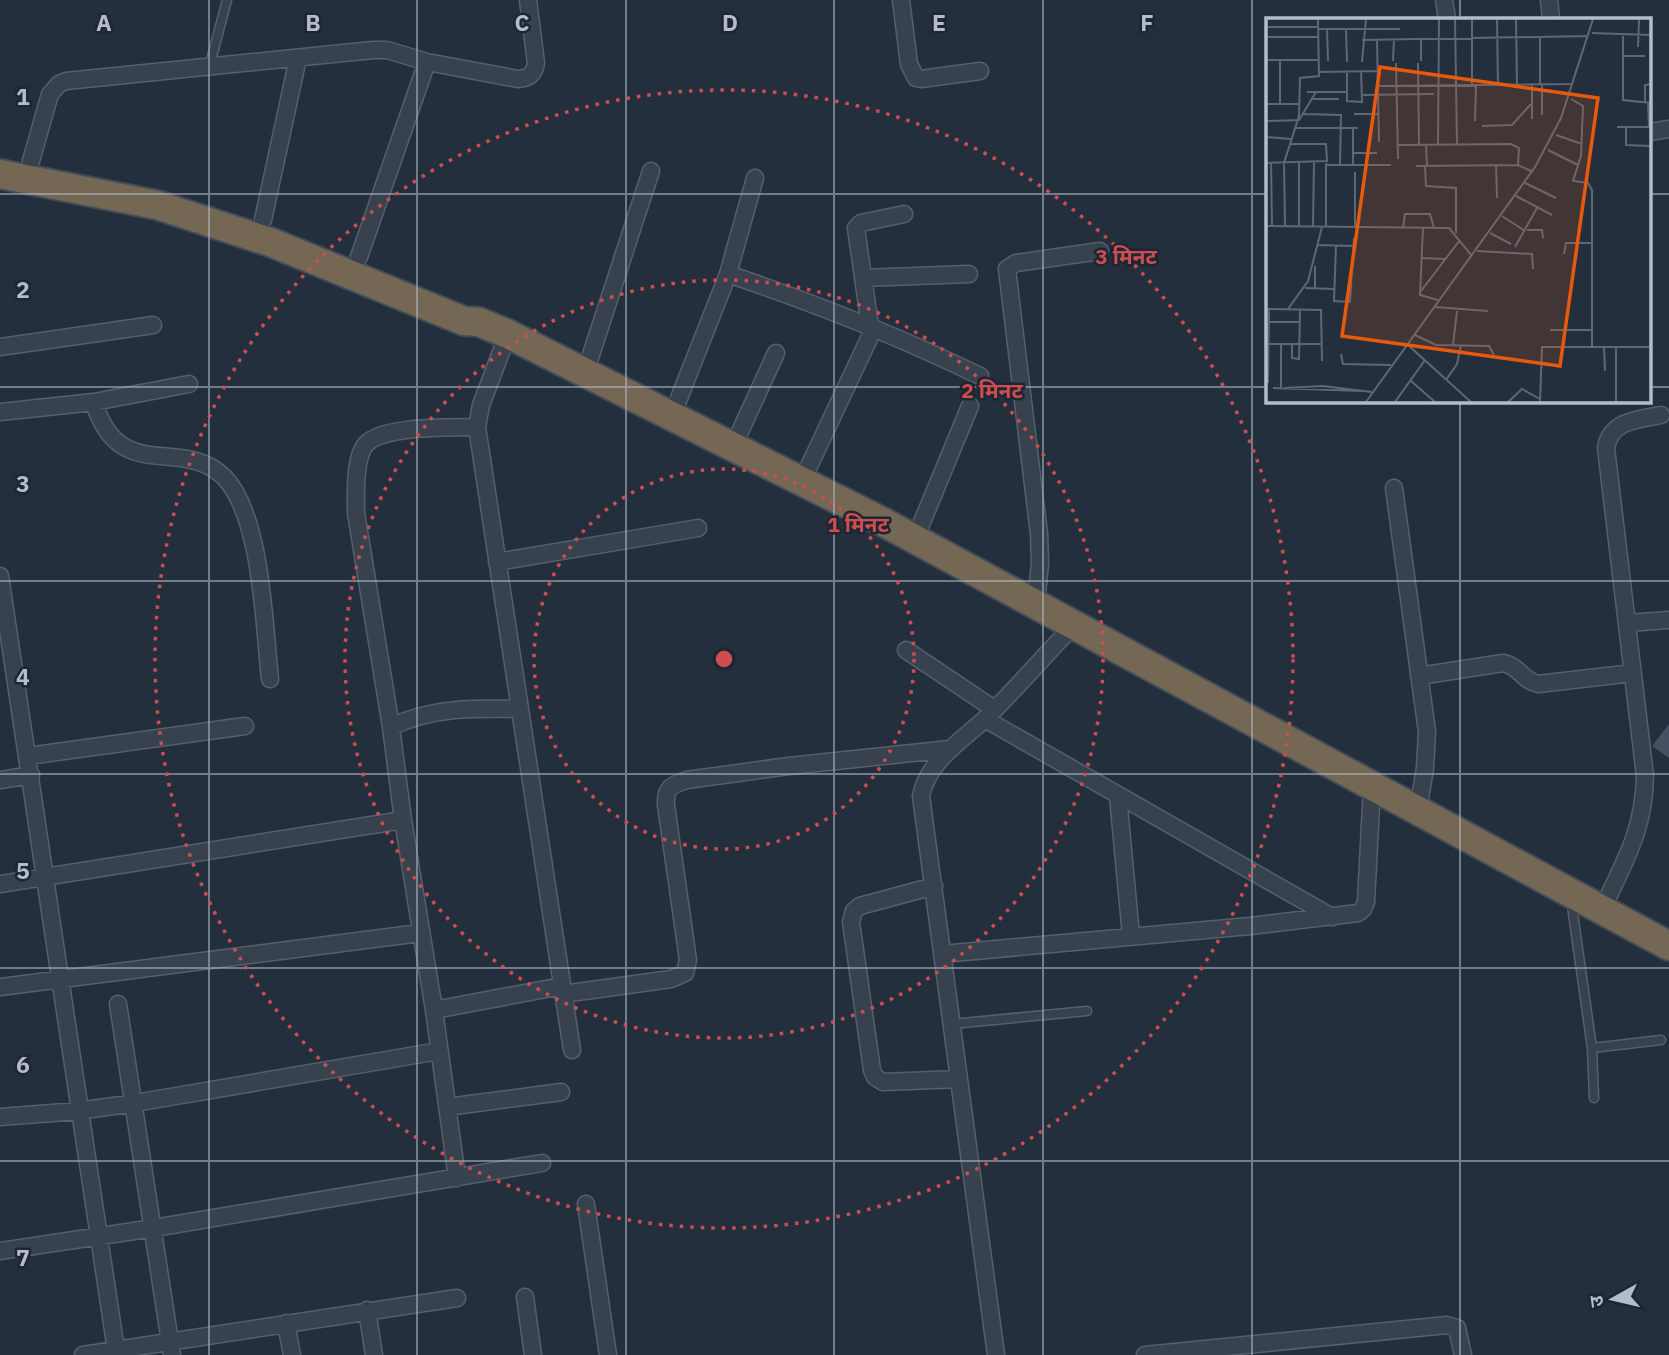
<svg xmlns="http://www.w3.org/2000/svg" width="1669" height="1355" font-family="'IBM Plex Sans','Noto Sans Devanagari',sans-serif">
<style>
.building{fill:#455162}
.lines{fill:none;stroke-linecap:round;stroke-linejoin:round}
.lane-casing{stroke:#565f6c;stroke-width:11}
.street-casing{stroke:#565f6c;stroke-width:19}
.highway-casing{stroke:#434c59;stroke-width:32}
.lane{stroke:#38414e;stroke-width:8}
.street{stroke:#38414e;stroke-width:16}
.highway{stroke:#746855;stroke-width:28}
.grid{fill:none;stroke:#b4bcc9;stroke-width:2;stroke-opacity:0.55}
.ring{fill:none;stroke:#ce4d50;stroke-width:3.5;stroke-dasharray:3.5 7}
.inset-road{fill:none;stroke:#5e6776;stroke-width:2}
.view{fill:#e8590c;fill-opacity:0.15;stroke:#e8590c;stroke-width:3.5}
.inset-edge{fill:none;stroke:#b4bcc9;stroke-width:3.5}
.grid-label{font-size:23px;text-anchor:middle;font-weight:bold;fill:#b4bcc9;stroke:#1d2633;stroke-width:5;stroke-linejoin:round;paint-order:stroke}
.centre{fill:#ce4d50;stroke:#1d2633;stroke-width:3.5}
.ring-label{font-size:21px;text-anchor:middle;font-weight:bold;fill:#ce4d50;stroke:#1d2633;stroke-width:5;stroke-linejoin:round;paint-order:stroke}
</style>
<rect width="100%" height="100%" fill="#242f3e"/>
<path class="building" d="M1669,724V758L1652,746Z"/>
<g class="lines">
<defs>
<path id="lane" d="M209,68L227,0
M1571,899L1592,1048L1594,1098
M952,1024L1087,1011
M1592,1048L1661,1040"/>
<path id="street" d="M901,0L909,64L916,78L921,79L980,71
M1444,0L1447,19
M1549,0L1551,19
M1650,132L1669,129
M31,161L50,94L59,84L66,81L373,50H387L427,62L518,79C529,78 534,75 536,63L528,0
M263,220L298,58
M359,257L427,62
M728,274C814,303 898,336 980,376
M863,278L969,274
M870,326L856,228L861,223L904,214
M508,334L481,405L477,427L572,1050
M0,347L153,325
M585,373L651,171
M94,402C119,486 181,435 224,477C262,516 264,626 270,679
M0,412L94,402L189,384
M672,416L728,274L755,178
M733,447L776,353
M802,481L874,328
M1394,488L1427,732L1425,768L1418,811
M915,539L970,406
M497,562L698,528
M0,576C40,834 75,1092 116,1350
M1036,605L1040,563L1039,534L1007,269L1016,263L1100,251
M1627,623L1669,620
M906,650L994,709
M1419,676L1503,663C1518,665 1523,681 1538,684L1633,673
M985,719L1332,917
M391,727C432,707 476,708 520,709
M28,756L245,726
M0,780L31,775
M1118,796L1131,936
M0,884L403,820
M934,886L860,906L854,911L851,922L872,1070L875,1077L883,1082L959,1079
M1602,910C1624,862 1644,831 1645,776L1606,448C1610,421 1638,419 1661,415
M942,954L1250,926L1358,913L1363,909L1366,902L1372,786
M0,987L420,933
M563,994L671,979L685,973L688,960L666,805C665,788 671,785 687,780L789,766L950,749
M118,1004L172,1355
M434,1010L562,986
M447,1107L561,1092
M0,1117L78,1111L135,1103L439,1051
M457,1178L434,1010L403,820L391,727L356,513C356,495 354,458 366,444C384,425 451,428 477,427
M586,1204L608,1355
M0,1251L154,1228L542,1163
M525,1297L533,1355
M367,1310L374,1355
M286,1323L292,1355
M83,1355L457,1298
M996,1355L921,796C928,761 960,742 985,719C1016,689 1044,656 1074,625
M1145,1355L1447,1325L1457,1328L1463,1355"/>
<path id="highway" d="M0,174L157,205L270,242L464,321L479,322L508,334L883,522L1669,946"/>
</defs>
<use href="#lane" class="lane-casing"/>
<use href="#street" class="street-casing"/>
<use href="#highway" class="highway-casing"/>
<use href="#lane" class="lane"/>
<use href="#street" class="street"/>
<use href="#highway" class="highway"/>
</g>
<path class="grid" d="M209,0V1355M417,0V1355M626,0V1355M834,0V1355M1043,0V1355M1252,0V1355M1460,0V19M0,194H1268M1650,194H1669M0,387H1268M1650,387H1669M1460,401V1355M0,581H1669M0,774H1669M0,968H1669M0,1161H1669"/>
<g class="ring">
<circle cx="724" cy="659" r="190"/>
<circle cx="724" cy="659" r="379"/>
<circle cx="724" cy="659" r="569"/>
</g>
<g transform="translate(1266 18)">
<rect width="385" height="385" fill="#242f3e"/>
<path class="inset-road" d="M189,1L191,126M206,1V67M231,1L232,67M250,1L251,66M0,9H52M52,11H134M61,11L62,43M80,11L81,44M326,15L385,17M274,18V66M357,18V82L385,85M0,19H52M96,22L322,18M111,22L113,124M372,29L373,1M357,38H379M0,42H53M127,43L128,21M155,43V21M96,44L100,1M130,45L132,141M152,45L153,127M81,53V83L96,84L95,53M53,54L112,53M266,66V101M276,66V97M112,68L307,66M41,74H81M96,77L168,76M47,81H73M305,81L317,88L315,138L307,163L322,165L326,172V329M379,85V67L385,66M382,85L383,109M0,86H34M14,87V43M37,96L75,97L74,147M88,96H113M0,103L33,102L50,74M209,103L210,67M216,108L246,107L265,86M351,109H385M360,109V127L385,128M29,110H92M290,117L316,126M0,119L25,121M172,126L173,1M132,127L245,126L253,130L252,147M160,127L161,148M282,132L312,147M87,135H111M0,145L61,143L60,126H23M5,145L6,208M60,145V208M60,147H125M87,147V110M230,147L231,180M150,148L252,147L267,154M159,148L160,168L190,170V215M89,154V209M259,165L290,180M250,178L286,197M236,198L259,213M0,208L183,210L206,238M19,208L18,145L33,98L34,60L53,58L52,1M33,208V144M47,208L48,144M137,210L139,196H164L168,210M157,210L154,277L172,282M261,212H276L277,220M224,215L245,226M52,227L88,228M70,227L68,283L84,284L88,220M249,229L271,190M211,233L266,236L267,251M298,236L300,225H326M156,240L179,241M49,248V271M39,270L68,271M155,273L194,222M169,289L222,293M0,291L55,292L56,343M22,291L42,263L56,209M3,304H34M284,312H326M149,317L170,327L223,328L228,337M1,326H56M15,326V370M26,326V340L33,341L34,291M142,327L205,384M187,327L191,293M338,329L339,353M350,329V384M75,336L77,346L125,347M180,362L191,346L195,327M145,363L169,384M2,365L3,291M7,370L97,373M18,370L57,368L106,374M100,384L269,149L295,100L327,1M129,384L159,342M242,384L256,371L274,381M274,384L276,329H385"/>
<path class="view" d="M114,49L332,80L294,348L76,318Z"/>
<rect width="385" height="385" class="inset-edge"/>
</g>
<g class="grid-label">
<text x="104" y="31">A</text>
<text x="313" y="31">B</text>
<text x="522" y="31">C</text>
<text x="730" y="31">D</text>
<text x="939" y="31">E</text>
<text x="1147" y="31">F</text>
<text x="23" y="105">1</text>
<text x="23" y="298">2</text>
<text x="23" y="492">3</text>
<text x="23" y="685">4</text>
<text x="23" y="879">5</text>
<text x="23" y="1073">6</text>
<text x="23" y="1266">7</text>
</g>
<circle cx="724" cy="659" r="10" class="centre"/>
<g class="ring-label">
<text x="1126" y="264">3 मिनट</text>
<text x="992" y="398">2 मिनट</text>
<text x="858" y="532">1 मिनट</text>
</g>
<g transform="translate(1613 1299) rotate(262)" stroke="#1d2633" stroke-width="5" paint-order="stroke">
<path d="M0-5L12 26L0 18L-12 26Z" fill="#b4bcc9"/>
<text y="-10" font-size="19" font-weight="bold" text-anchor="middle" fill="#b4bcc9">उ</text>
</g>
</svg>
